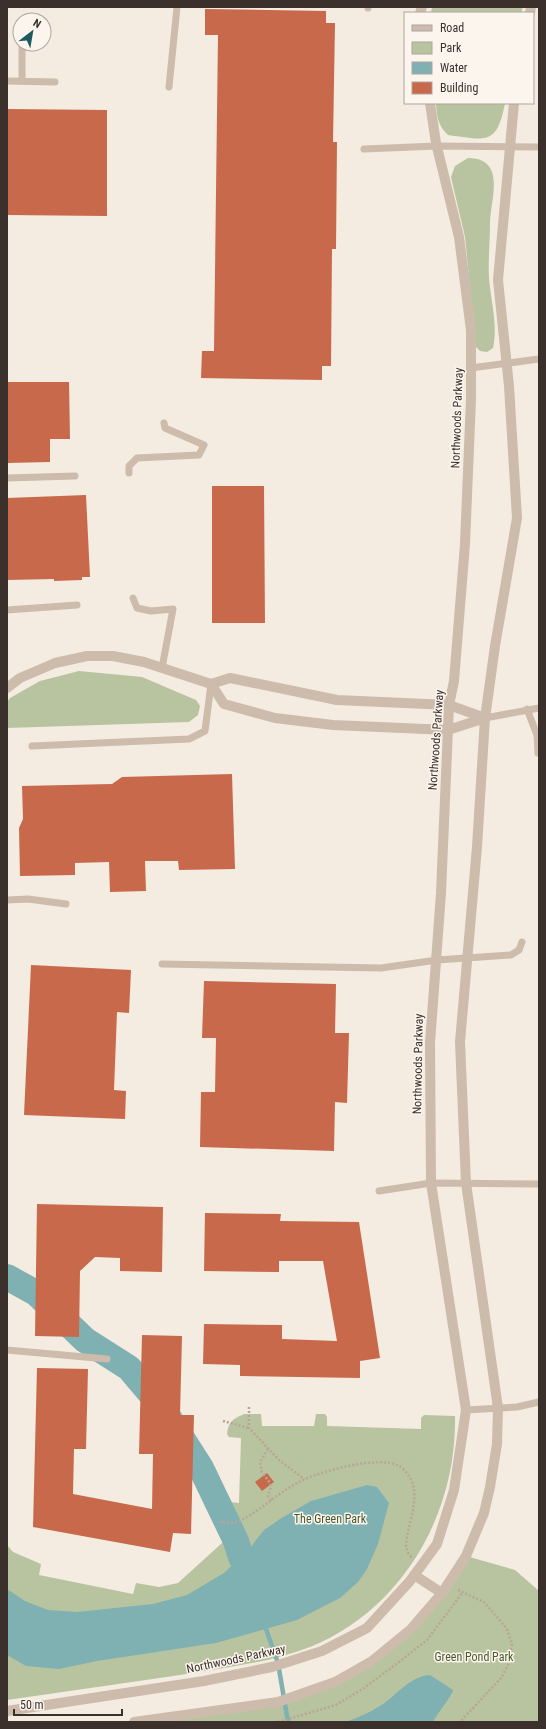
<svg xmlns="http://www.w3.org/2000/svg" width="546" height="1729" font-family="'Roboto Condensed',sans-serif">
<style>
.green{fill:#b8c4a0}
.water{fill:#7fb0b2}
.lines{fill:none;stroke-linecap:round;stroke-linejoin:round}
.stream{stroke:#7fb0b2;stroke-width:4.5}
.river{stroke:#7fb0b2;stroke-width:26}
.building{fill:#c8694b}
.path{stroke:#b9a596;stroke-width:2.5;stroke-dasharray:2 2;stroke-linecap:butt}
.service{stroke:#cdbbac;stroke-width:7}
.minor{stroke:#cdbbac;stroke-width:10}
.labels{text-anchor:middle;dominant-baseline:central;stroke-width:3;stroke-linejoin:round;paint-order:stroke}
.street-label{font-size:12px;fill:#3b302b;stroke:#fbf5ee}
.park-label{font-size:12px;fill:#4a5a2e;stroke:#fbf5ee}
</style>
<rect width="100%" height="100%" fill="#f4ebe1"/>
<path class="green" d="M432,7H523L521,13H431Z
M436,103H505C497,146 486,140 448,135C438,126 437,117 436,103Z
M468,158C479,158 488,161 492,172C497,189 490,207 490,224C490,242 488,260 489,278C491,302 498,325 493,348L487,352L480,351L476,347L465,237L451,177L455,166Z
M79,671L142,677L196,700L200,706L198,715L189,722L7,728V702L10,698L40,681Z
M244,1414H261L262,1426H314L316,1414H325L327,1417V1426L421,1429V1418L424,1415L455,1416C457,1514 402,1610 310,1647C269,1663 223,1668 180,1675C123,1683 65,1692 7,1700V1545L13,1552L41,1564L39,1575L133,1594L136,1583L159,1587L178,1583L222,1543L226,1531L227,1505L230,1502L239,1503L241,1438L229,1437L227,1434C229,1421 233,1419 244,1414Z
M466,1556L515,1570L539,1591V1722H134L278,1702L335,1682L411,1629Z"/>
<path class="water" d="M367,1485L377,1487L389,1503L378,1544L367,1569L358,1582L340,1598L297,1620L216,1643L97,1661L59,1669L26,1666L7,1655V1589L25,1601L48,1610L77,1612L153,1604L187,1595L224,1573L250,1548L264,1530L280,1519L311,1501Z
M430,1675L453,1690C452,1696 437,1714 433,1722H346C359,1717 371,1712 383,1704C399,1693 409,1677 430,1675Z"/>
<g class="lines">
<path class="stream" d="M266,1629L278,1663L288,1722"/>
<path class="river" d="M7,1277L36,1293L85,1340L129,1368L162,1407L201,1468L236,1541L241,1557"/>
</g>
<path class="building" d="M205,9L326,11V23H335L333,142H337L336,249H332L331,366H322V380L201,378L202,351H214L218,35H205Z
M7,109L107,110V216L7,215Z
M7,382H69L70,439H50V462L7,463Z
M212,486H264L265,623H212Z
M86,495L90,577H82V580L54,581V579L7,580V498Z
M232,774L235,869L179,870L178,861H145L146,891L110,892L109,862L75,863V875L20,876L19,828L23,819L22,786L112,784L122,777Z
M31,965L131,970L129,1013L117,1012L114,1090L126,1091L125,1119L24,1115Z
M204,981L336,984L335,1033H349L347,1103L335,1102L334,1151L200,1147L201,1092H215L216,1038H202Z
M37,1204L163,1207L162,1272L120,1271V1258L95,1257L80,1271L79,1337L35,1336Z
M205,1213L281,1214L280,1221L359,1222L380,1358L360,1361V1378L240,1376V1365L203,1364L204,1324L282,1325V1339L337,1341L323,1261H279V1272L204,1271Z
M142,1335L182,1336L180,1415H194L191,1534L173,1533L170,1552L33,1527L37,1368L88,1369L86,1449H74L73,1494L152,1509L153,1454H139Z
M267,1473L274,1482L262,1491L255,1482Z"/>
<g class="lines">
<path class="path" d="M249,1407V1428L279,1460L304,1479
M223,1421L249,1428
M268,1449L260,1462L262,1472L270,1483L271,1487L268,1496L272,1501
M219,1522C224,1522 232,1524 237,1522C260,1512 278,1492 301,1481C322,1471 378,1455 399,1466C406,1470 411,1478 413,1485C418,1505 407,1526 406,1546L408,1553L412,1558
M458,1590L484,1602L507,1629L512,1644L509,1663L502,1677L460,1722
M278,1722L336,1705L361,1690L395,1665L427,1640L463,1592"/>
<path class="service" d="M368,7V8
M22,44V81
M7,81L55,82
M169,87L177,7
M364,149L437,146L539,147
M471,368L539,359
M129,473V466L137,458L199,455L204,445L165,428L164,423
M7,478L75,476
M133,598L137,608L151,611L173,609L162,668
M7,610L77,605
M527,709L537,735L538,753
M485,718L539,708
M32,746L189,739L205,731L211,684
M7,900L28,899L66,904
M162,964L381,968L437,960L511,955L519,950L522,942
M379,1191L431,1183L539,1184
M7,1350L107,1359
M466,1410L517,1407L539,1402"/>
<path class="minor" d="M420,13L422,7
M530,13L531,7
M211,684L224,704L275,718L333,725L448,730L485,718
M7,688L20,678L55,663L87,656H113L144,662L211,684L230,678L337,700L449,705L485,718
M414,1575L442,1593
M7,1711L204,1681L272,1667L322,1651L367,1628L410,1581L437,1544L454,1490L466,1410L431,1183L430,1043L441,893L449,705L454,681L465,544L471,399V330L459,237L436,143L430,103
M134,1722L278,1702L335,1682L372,1661L411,1629L442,1593L466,1556L484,1513L490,1487L497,1444L498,1408L466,1183L460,1042L477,847L485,718L495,646L517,518L509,386L498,280L514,103"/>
</g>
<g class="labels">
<g class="street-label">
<text transform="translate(457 418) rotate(-88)">Northwoods Parkway</text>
<text transform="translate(436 740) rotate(-86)">Northwoods Parkway</text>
<text transform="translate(418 1064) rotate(-89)">Northwoods Parkway</text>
<text transform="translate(236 1659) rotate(-12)">Northwoods Parkway</text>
</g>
<g class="park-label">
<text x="330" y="1519">The Green Park</text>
<text x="474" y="1657">Green Pond Park</text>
</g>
</g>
<rect width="546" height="1729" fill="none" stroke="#3b302b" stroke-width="16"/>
<rect x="404" y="12" width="130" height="92" fill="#fbf5ee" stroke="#aea6a0"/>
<rect x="412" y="25" width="20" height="6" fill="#cdbbac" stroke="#aea6a0"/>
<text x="440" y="32" font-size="12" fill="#3b302b">Road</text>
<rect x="412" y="42" width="20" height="12" fill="#b8c4a0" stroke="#aea6a0"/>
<text x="440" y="52" font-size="12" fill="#3b302b">Park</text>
<rect x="412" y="62" width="20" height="12" fill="#7fb0b2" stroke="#aea6a0"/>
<text x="440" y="72" font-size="12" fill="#3b302b">Water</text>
<rect x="412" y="82" width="20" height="12" fill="#c8694b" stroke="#aea6a0"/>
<text x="440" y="92" font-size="12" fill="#3b302b">Building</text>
<g transform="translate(32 32) rotate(31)"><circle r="19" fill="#fbf5ee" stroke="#aea6a0"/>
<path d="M0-3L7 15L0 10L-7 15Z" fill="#1f5a5e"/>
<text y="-6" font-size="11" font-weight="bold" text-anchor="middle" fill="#3b302b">N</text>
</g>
<path d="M14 1709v6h108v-6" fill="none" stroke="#3b302b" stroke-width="2"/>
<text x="20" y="1709" font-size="12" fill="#3b302b" stroke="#fbf5ee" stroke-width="3" paint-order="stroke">50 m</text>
</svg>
